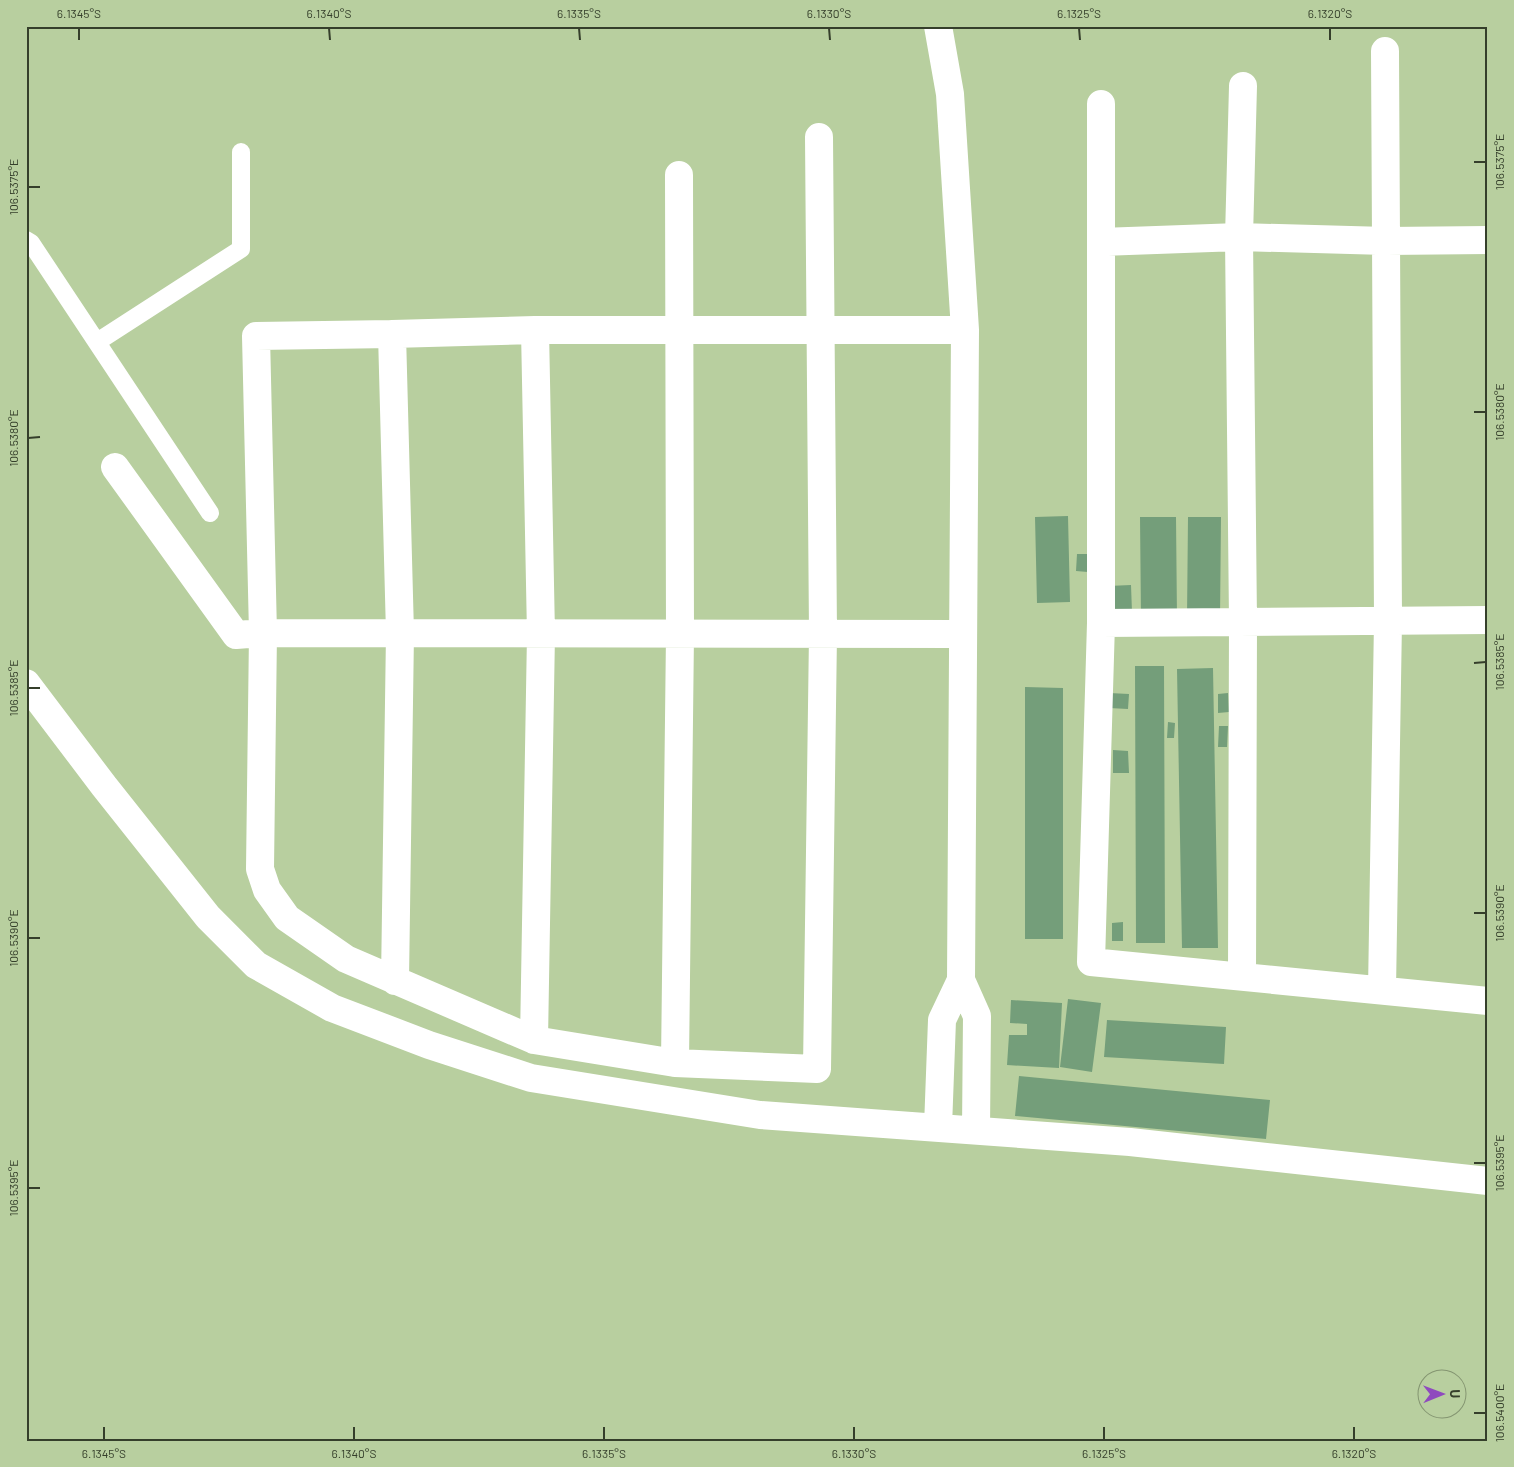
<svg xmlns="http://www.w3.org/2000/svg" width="1514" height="1467" font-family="Barlow,sans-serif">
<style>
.building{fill:#749e7a}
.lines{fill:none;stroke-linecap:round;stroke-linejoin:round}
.lane{stroke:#fff;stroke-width:18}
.street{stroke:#fff;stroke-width:28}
.ticks{fill:none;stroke:#353f2b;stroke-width:2}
.neatline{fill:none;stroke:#353f2b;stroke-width:2}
.ticks-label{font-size:12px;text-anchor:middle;fill:#353f2b}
</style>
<rect width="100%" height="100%" fill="#b8cf9f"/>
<path class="building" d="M1068,516L1070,602L1037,603L1035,517Z
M1140,517H1176L1177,619H1141Z
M1188,517H1221L1220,618H1187Z
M1077,554H1089L1088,572L1076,571Z
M1131,585L1132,612L1109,613L1108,586Z
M1135,666H1164L1165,943H1136Z
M1213,668L1218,948H1182L1177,669Z
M1025,687L1063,688V939H1025Z
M1109,693L1129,694L1128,709L1109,708Z
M1228,693L1229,712L1218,713V694Z
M1168,722L1175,723L1174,738H1167Z
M1219,726H1228L1227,747H1218Z
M1113,750L1128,751L1129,773H1113Z
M1123,922V941H1112V923Z
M1068,999L1101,1003L1092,1072L1060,1067Z
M1011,1000L1062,1003L1059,1068L1007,1065L1009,1035H1027V1024L1010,1023Z
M1107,1020L1226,1027L1224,1064L1104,1057Z
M1019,1076L1270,1100L1266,1139L1015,1116Z"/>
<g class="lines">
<path class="lane" d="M26,240L31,243L210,513
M97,342L241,249V152"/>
<path class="street" d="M938,26L950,94L965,330L961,980L977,1016L976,1130
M1101,104V623L1091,962L1488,1001
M1101,242L1239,237L1386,241L1488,240
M392,334L256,336L263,633L260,869L267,890L287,918L346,959L534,1040L675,1063L817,1069L823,634L819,137
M115,467L236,635L263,633L963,634
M1101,623L1488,620
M26,683L104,786L208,917L256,965L332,1008L429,1045L531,1078L760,1115L1130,1142L1488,1181
M1242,976L1243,622L1239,237L1243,86
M395,981L400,633L392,334L535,330H965
M1382,990L1388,621L1385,51
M534,1040L541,634L535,330
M675,1063L680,634L679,175
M938,1127L942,1020L961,980"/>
</g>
<path class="ticks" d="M79,28V40M329,28L330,40M579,28L580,40M829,28L830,40M1079,28L1080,40M1330,28V40M1474,162H1486M28,187H40M1474,412H1486M28,438L40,437M1474,663L1486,662M28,688H40M1474,913H1486M28,938H40M1474,1163H1486M28,1188H40M1474,1413H1486M104,1427V1440M354,1427V1440M604,1427V1440M854,1427V1440M1104,1427V1440M1354,1427V1440"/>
<rect width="1514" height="1467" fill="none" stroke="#b8cf9f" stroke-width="55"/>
<g transform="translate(1442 1394) rotate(89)"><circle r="24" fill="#b8cf9f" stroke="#849571"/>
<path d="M0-4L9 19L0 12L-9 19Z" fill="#8f4abe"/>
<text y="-8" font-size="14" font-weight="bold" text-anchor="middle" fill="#353f2b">U</text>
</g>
<rect x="28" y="28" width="1458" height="1412" class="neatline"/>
<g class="ticks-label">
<text x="79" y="18">6.1345°S</text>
<text x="329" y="18">6.1340°S</text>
<text x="579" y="18">6.1335°S</text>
<text x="829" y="18">6.1330°S</text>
<text x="1079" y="18">6.1325°S</text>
<text x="1330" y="18">6.1320°S</text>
<text transform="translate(1500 162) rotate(-90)" y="4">106.5375°E</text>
<text transform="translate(14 187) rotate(-90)" y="4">106.5375°E</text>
<text transform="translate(1500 412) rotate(-90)" y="4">106.5380°E</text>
<text transform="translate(14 438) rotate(-90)" y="4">106.5380°E</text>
<text transform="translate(1500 662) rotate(-90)" y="4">106.5385°E</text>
<text transform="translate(14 688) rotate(-90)" y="4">106.5385°E</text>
<text transform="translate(1500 913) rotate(-90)" y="4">106.5390°E</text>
<text transform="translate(14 938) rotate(-90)" y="4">106.5390°E</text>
<text transform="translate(1500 1163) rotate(-90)" y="4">106.5395°E</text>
<text transform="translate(14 1188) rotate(-90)" y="4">106.5395°E</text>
<text transform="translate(1500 1413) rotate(-90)" y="4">106.5400°E</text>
<text x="104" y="1458">6.1345°S</text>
<text x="354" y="1458">6.1340°S</text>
<text x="604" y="1458">6.1335°S</text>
<text x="854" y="1458">6.1330°S</text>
<text x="1104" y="1458">6.1325°S</text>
<text x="1354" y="1458">6.1320°S</text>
</g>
</svg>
